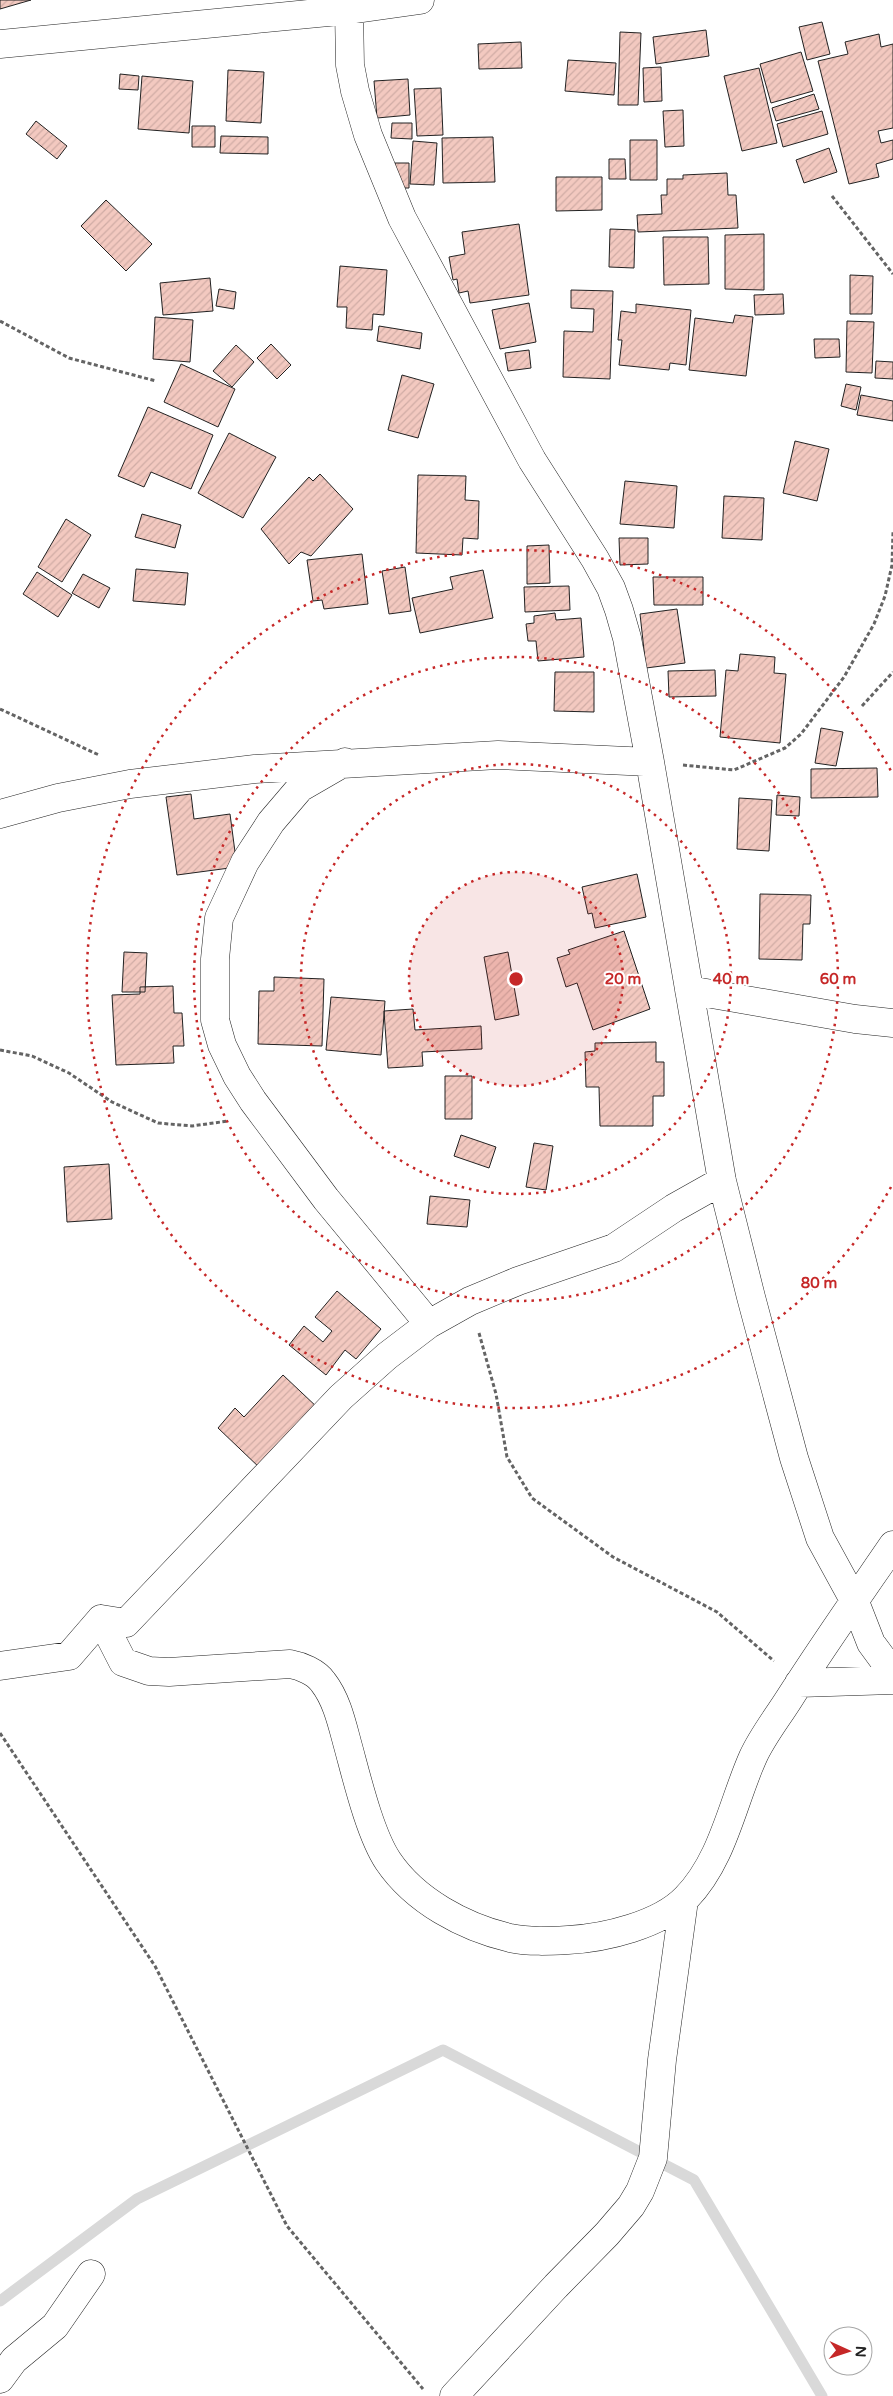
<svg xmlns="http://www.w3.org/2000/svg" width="893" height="2396" font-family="'Varela Round',sans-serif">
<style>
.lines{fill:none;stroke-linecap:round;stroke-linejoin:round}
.stream{stroke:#d9d9d9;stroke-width:11}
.building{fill:url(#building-hatch);stroke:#222}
.minor-casing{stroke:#222;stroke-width:29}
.path{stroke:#646464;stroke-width:3;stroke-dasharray:4 2.5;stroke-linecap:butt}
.minor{stroke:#fff;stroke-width:28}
.ring{fill:none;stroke:#c62828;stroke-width:2.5;stroke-dasharray:2.5 5}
.centre{fill:#c62828;stroke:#fff;stroke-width:2.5}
.ring-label{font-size:15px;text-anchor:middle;font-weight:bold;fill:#c62828;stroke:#fff;stroke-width:4;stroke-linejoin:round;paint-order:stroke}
</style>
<defs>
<pattern id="building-hatch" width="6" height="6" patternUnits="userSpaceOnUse" patternTransform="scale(1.25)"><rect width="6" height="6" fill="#f3c9c0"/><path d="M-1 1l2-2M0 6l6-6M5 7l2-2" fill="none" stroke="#d0aca5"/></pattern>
</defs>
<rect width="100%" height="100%" fill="#fff"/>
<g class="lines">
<path class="stream" d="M0,2301L137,2199L443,2050L694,2180L822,2396"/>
</g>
<path class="building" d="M0,0H31L0,9Z
M822,22L830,54L807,60L799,27Z
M706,30L709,56L656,64L653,37Z
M620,32L641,33L638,105H618Z
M879,34L881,47L893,44V128L878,131L881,143L893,140V159L876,164L879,177L849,184L818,61L848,54L845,42Z
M521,42L522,68L479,69L478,44Z
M801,52L813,91L771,103L760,64Z
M568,60L616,63L614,95L565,91Z
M661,67L662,101L644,102L643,68Z
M759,68L777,143L742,151L724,76Z
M228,70L264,72L261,123L226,121Z
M120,74L139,76L138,90L119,89Z
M142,76L193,81L189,133L138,129Z
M408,79L410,115L377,118L374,81Z
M441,88L443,135L417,136L414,89Z
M814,94L819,109L776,121L772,108Z
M683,110L684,146L665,147L663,111Z
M822,111L828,134L783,147L777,124Z
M36,121L67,146L57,159L26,134Z
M392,123H412V139L391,138Z
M192,126H215V147H192Z
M221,136L268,137V154L220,153Z
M493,137L495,182L443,183L442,138Z
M630,140H657V180H630Z
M413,141L437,143L434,185L410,184Z
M829,148L837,172L804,183L796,160Z
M609,159H625L626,179H609Z
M395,163H409V188H394Z
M727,173L728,195H736L738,228L638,232L637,215L662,214L661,195H667V179H683V175Z
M556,177H602V210L556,211Z
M106,200L152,244L126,271L81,226Z
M519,224L529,295L470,303L468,291L459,293L457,279L453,280L449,257L465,254L462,232Z
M610,229L635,230L634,268L609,267Z
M764,234V290L725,289V235Z
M663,237H708L709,284L664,285Z
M340,266L387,270L384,315L373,314L372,330L346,328L347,307H337Z
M850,275L873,276L872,314H850Z
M210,278L213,311L163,315L160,283Z
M219,289L236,292L234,309L216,306Z
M571,290L613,291L610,379L563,377L564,331L593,332L594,309L571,308Z
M783,294L784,314L755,315L754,295Z
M529,303L536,342L500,349L492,310Z
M636,304L691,310L686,365L670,363L669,370L619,365L622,340H618L621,311L636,313Z
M735,315L753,317L746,376L689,370L695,318L733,323Z
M155,317L193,320L190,362L153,359Z
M847,321L874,322L872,373L846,372Z
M379,326L422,333L420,349L377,341Z
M814,339H839L840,357L815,358Z
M271,344L291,365L277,379L257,358Z
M236,345L254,362L232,387L213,371Z
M529,350L531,368L508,371L505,353Z
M876,361L893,362V379L875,378Z
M181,364L235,389L218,427L164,402Z
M402,375L434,384L418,438L388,430Z
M846,384L861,387L856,410L841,406Z
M861,395L893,401V421L857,415Z
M148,407L213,435L191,489L151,472L144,487L118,476Z
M229,433L276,457L243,518L198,493Z
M795,441L829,449L817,501L783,493Z
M320,474L353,509L311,556L301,552L289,564L261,529L309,477L313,481Z
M418,475L466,476L465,500L479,501L478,539L463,538L462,555L416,553Z
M625,481L677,486L674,528L620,524Z
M724,496L764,498L762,540L722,538Z
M142,514L181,525L175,548L135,537Z
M66,519L91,535L62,582L38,567Z
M619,538H648V564L620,565Z
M549,545L550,583L527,584V546Z
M362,554L368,604L324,609L322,600L313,601L307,560Z
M405,567L411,611L389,614L382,571Z
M136,569L188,573L185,605L133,601Z
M483,570L493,618L420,633L412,598L453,589L450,577Z
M37,572L72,595L58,617L23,594Z
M83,574L110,588L99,608L72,593Z
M653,577H703V605H654Z
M569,586L570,610L525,612L524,587Z
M677,609L685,663L646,668L640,614Z
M555,613L556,620L581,618L584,657L538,661L536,641H528L526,624L534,623V616Z
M740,654L775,657L774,673L786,674L780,743L720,737L726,670L738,671Z
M715,670L716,696L669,697L668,671Z
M555,672H594V712L554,711Z
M821,728L843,732L836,766L815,763Z
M877,768L878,797L811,798V769Z
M191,794L194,819L230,814L237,867L177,875L166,797Z
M777,795L800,797L799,816L776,815Z
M739,798L772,800L769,851L737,849Z
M637,874L646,917L595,928L592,913L588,914L582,887Z
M760,894L811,895L810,924H803L802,960L759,959Z
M624,931L650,1009L593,1030L577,983L566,987L557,958L570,954L568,950Z
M124,952L147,953L145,992H122Z
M508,952L519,1015L495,1020L484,957Z
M274,977L324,979L322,1046L258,1044L259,991H274Z
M173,986L174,1013H182L184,1046H173L174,1063L116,1065L112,995L140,994V987Z
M331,997L385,1001L381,1055L326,1050Z
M413,1009L415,1030L481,1026L482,1049L422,1052L423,1066L388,1068L384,1011Z
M656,1042V1062H664V1096H653V1126H600L599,1087H586L585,1052L595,1051V1043Z
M445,1076H472V1119H445Z
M461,1135L496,1147L489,1168L454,1156Z
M534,1143L553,1146L546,1190L526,1187Z
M109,1164L112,1219L67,1222L64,1167Z
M430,1196L470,1200L467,1227L427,1224Z
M337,1291L381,1329L356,1359L345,1350L326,1375L289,1345L304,1326L323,1342L332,1331L315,1317Z
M283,1375L319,1409L262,1470L218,1428L235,1408L244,1417Z"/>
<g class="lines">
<defs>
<path id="minor" d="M349,10L350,65L355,91L368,135L402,218L532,460L595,559L611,588L619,610L627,638L650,762L722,1181L751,1297L794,1458L820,1538L855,1602L871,1643L893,1673
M0,44L349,10L420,0
M345,762L300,788L271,822L245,862L219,918L215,959V1020L222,1045L237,1076L253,1101L326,1199L429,1324
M0,814L58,798L130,784L255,769L498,755L650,762
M689,990L855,1019L893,1023
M101,1619L123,1662L149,1671L169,1672L290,1664C301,1666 316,1672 323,1682C337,1700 342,1724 348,1746C357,1779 370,1834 388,1861C415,1901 464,1927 510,1938C529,1942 549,1941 568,1940C605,1938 660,1925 686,1898C723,1860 732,1804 753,1757C762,1737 777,1718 789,1699C822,1647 858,1596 893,1545
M0,1666L69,1656L101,1619L126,1623L341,1397L387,1356L429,1324L470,1301L518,1281L614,1248L674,1208L722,1181
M799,1683L893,1680
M0,2379L14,2360L55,2326L91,2274
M454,2396L556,2286L607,2234L631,2206L640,2191L653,2158L662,2060L684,1900"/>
</defs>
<use href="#minor" class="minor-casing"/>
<path class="path" d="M832,196L893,274
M0,321L69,358L156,381
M862,706L893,672
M0,709L99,755
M683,765L734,770L785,748L801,734L844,677L874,624L885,596L892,565L893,532
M0,1050L32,1056L69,1073L112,1102L158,1123L192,1126L228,1121
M479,1333L496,1394L507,1457L532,1498L613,1557L717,1612L774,1661
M0,1733L155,1966L287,2226L423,2389"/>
<use href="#minor" class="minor"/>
</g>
<circle cx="516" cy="979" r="107" fill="#c62828" fill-opacity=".12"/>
<g class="ring">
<circle cx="516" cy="979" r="107"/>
<circle cx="516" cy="979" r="215"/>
<circle cx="516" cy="979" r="322"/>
<path d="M891 1187A429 429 0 1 1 891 771"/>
</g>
<circle cx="516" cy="979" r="8" class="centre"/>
<g class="ring-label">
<text x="623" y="984">20 m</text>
<text x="731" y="984">40 m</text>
<text x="838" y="984">60 m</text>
<text x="819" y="1288">80 m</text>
</g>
<g transform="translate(848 2351) rotate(93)"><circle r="24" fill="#ffffff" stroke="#a7a7a7"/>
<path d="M0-4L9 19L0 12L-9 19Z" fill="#c62828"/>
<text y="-8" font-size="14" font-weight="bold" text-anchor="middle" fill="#222222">N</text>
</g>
</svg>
